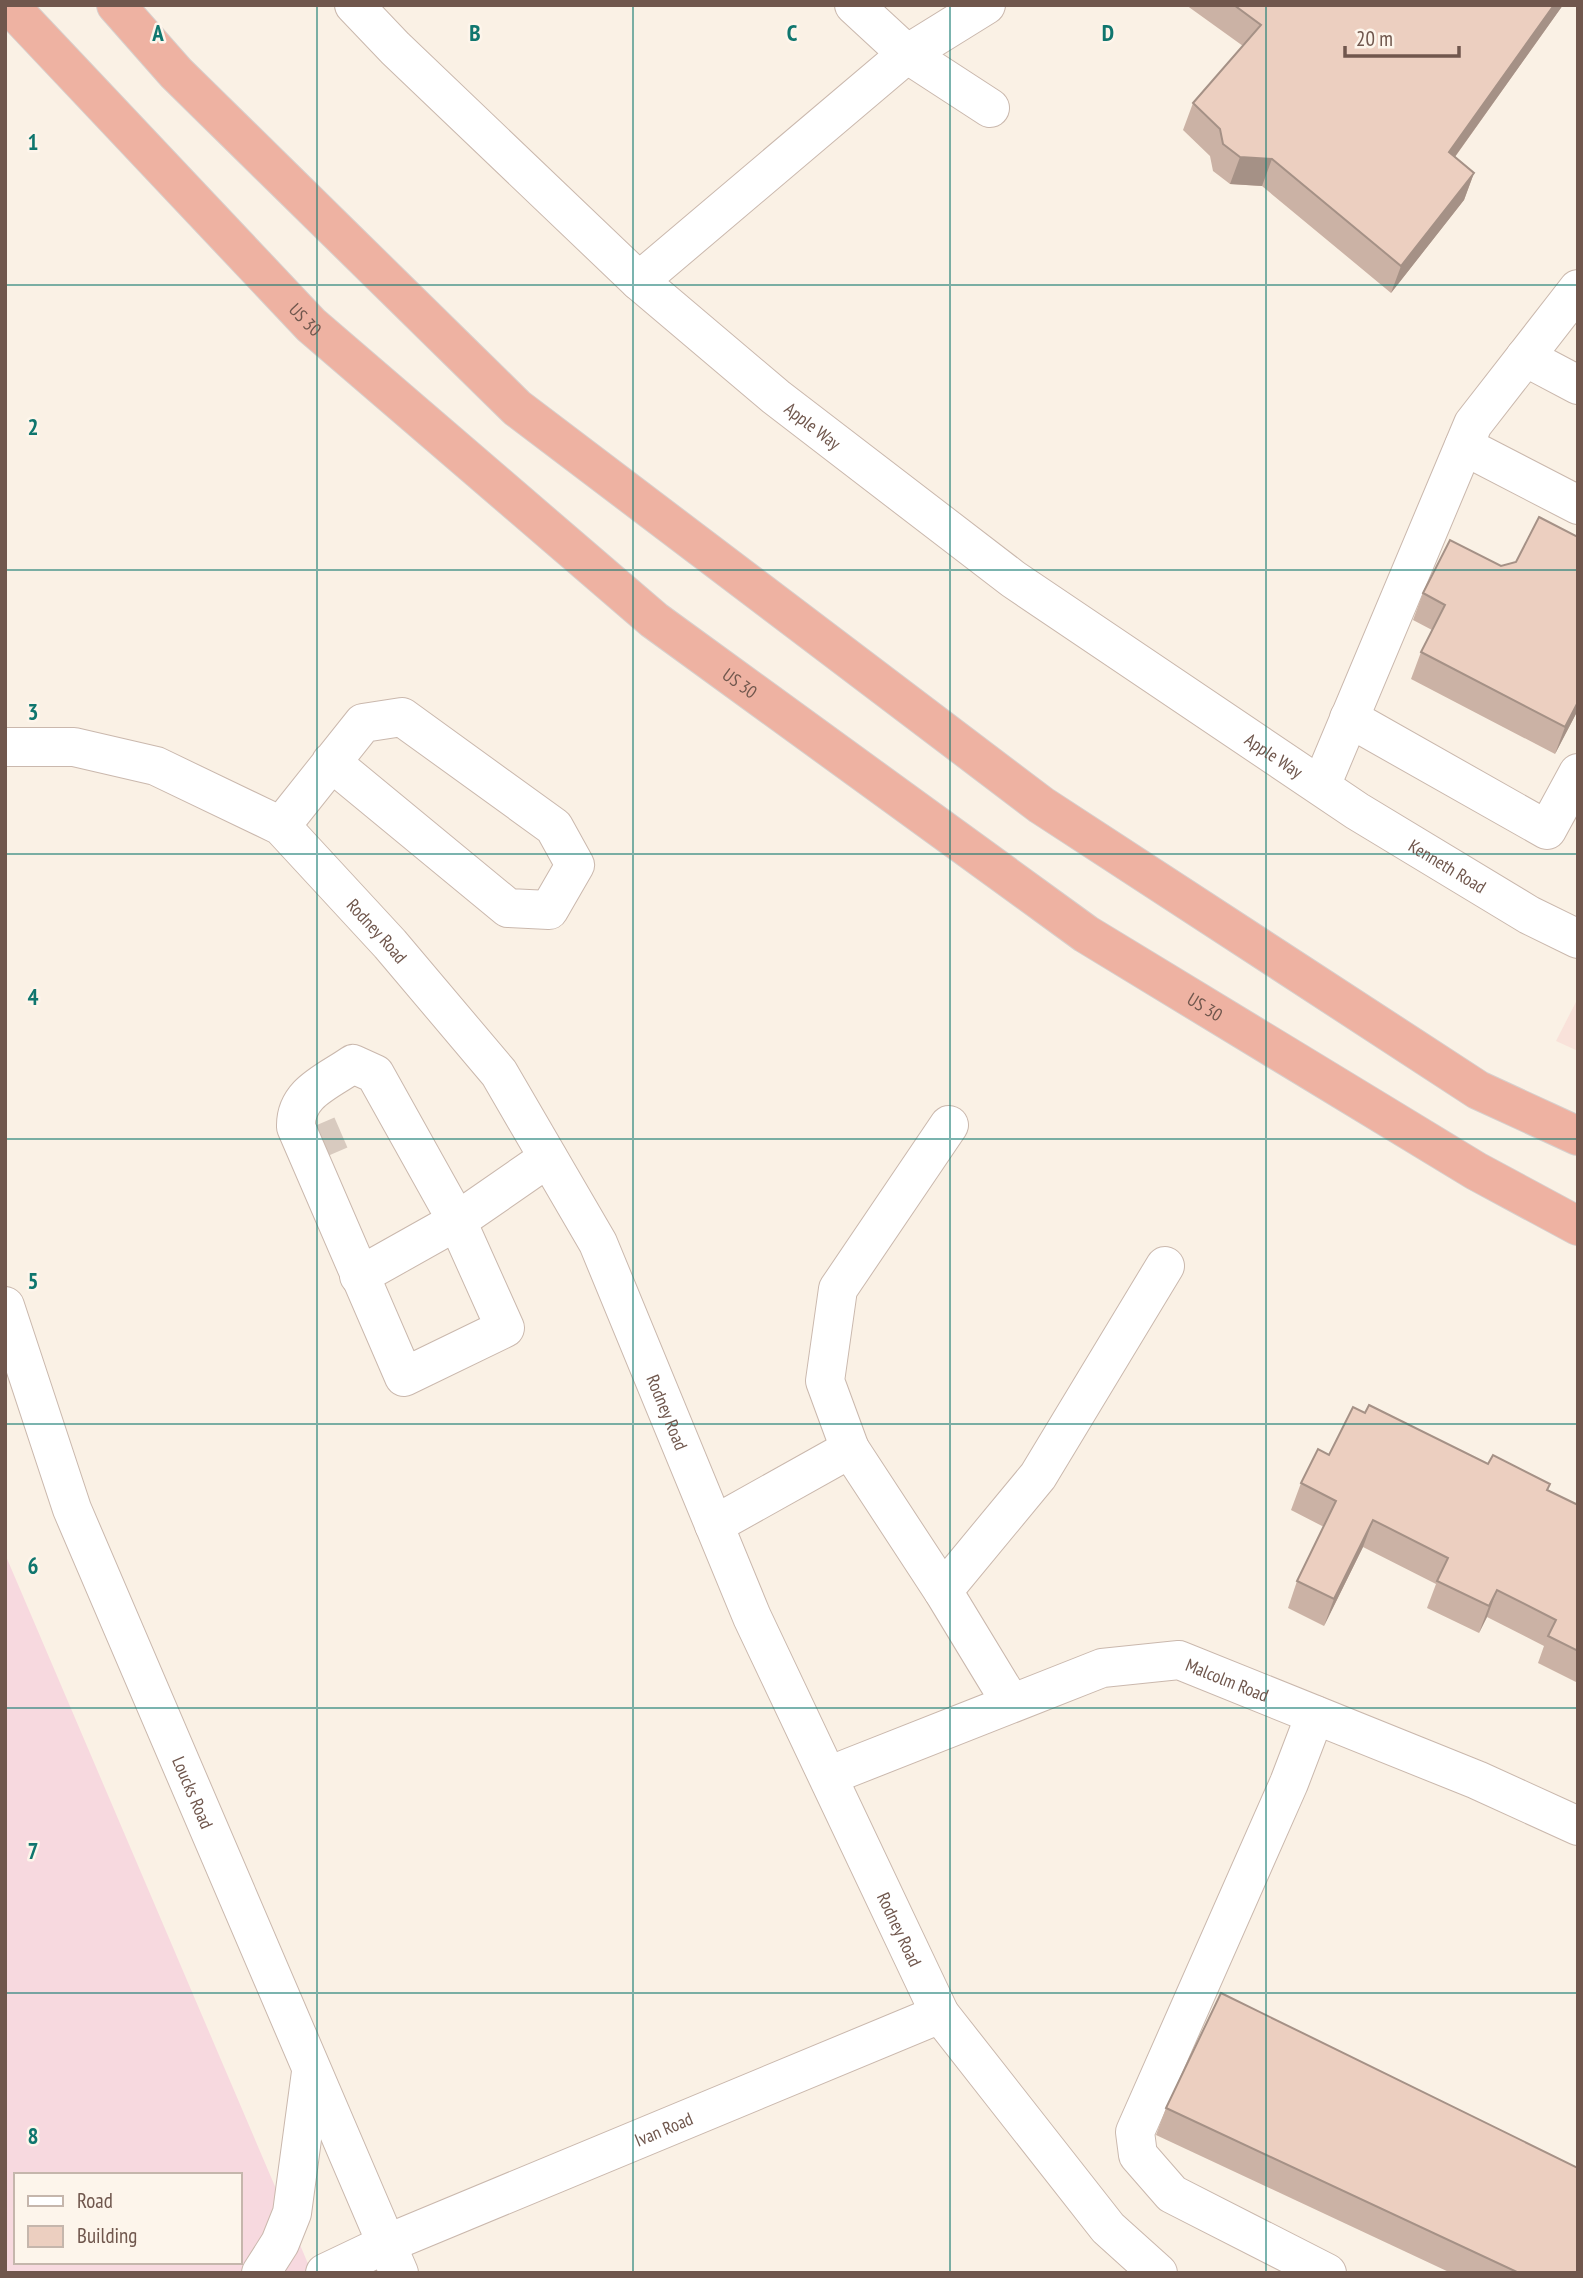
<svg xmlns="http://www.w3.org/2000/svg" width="1583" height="2278" font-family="'PT Sans Narrow',sans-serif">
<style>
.commercial{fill:#f9e2da}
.medical{fill:#f7d9df;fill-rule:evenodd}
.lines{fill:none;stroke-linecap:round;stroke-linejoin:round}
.minor-tunnel{stroke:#d8cabf;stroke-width:38;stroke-dasharray:38 19;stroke-linecap:butt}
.minor-casing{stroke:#cab8ad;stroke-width:40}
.highway-casing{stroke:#d7d0cd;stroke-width:40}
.minor{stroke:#fff;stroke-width:38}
.highway{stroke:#eeb2a2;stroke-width:38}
.wall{fill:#cbb2a5}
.shaded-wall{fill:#a59186}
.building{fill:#eccfc0;stroke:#a59186;stroke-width:2}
.grid{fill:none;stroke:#0f766e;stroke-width:2;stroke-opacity:0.55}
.labels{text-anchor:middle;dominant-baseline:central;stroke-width:5;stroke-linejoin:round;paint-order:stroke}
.street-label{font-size:18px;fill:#70574d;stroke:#fdf5eb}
.grid-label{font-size:23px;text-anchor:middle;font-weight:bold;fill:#0f766e;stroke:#fdf5eb;stroke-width:5;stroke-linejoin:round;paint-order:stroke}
</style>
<rect width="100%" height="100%" fill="#faf1e5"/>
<path class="commercial" d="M1578,998V1051L1556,1041Z"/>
<path class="medical" d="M5,1554L312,2273H5ZM16,2175H240V2262H16Z"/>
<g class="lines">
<path class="minor-tunnel" d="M317,1125L330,1155"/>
<defs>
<g id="minor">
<path id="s1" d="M354,5L395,48L639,281L776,397L1013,579L1357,811L1529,915L1578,939"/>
<path d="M854,5L907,54L990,108"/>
<path d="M639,281L907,54L986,5"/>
<path d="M1525,357L1578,385"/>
<path d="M1464,446L1578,505"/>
<path d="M1349,718L1547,830L1578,773"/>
<path id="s2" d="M5,747H74L156,766L281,826L390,944L499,1073L598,1243L752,1617L940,2014L1108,2228L1158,2273"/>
<path d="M1321,786L1473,424L1578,289"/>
<path d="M281,826L363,723L402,717L554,827L575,865L549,910L508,908L331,762"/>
<path d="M353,1064L375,1074L457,1221L505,1328L404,1377L296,1127C295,1093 327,1082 353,1064Z"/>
<path d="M359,1276L457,1221L548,1158"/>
<path id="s3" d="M5,1306L72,1509L399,2273"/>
<path d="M850,1449L825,1381L838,1289L949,1125"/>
<path d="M714,1525L850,1449L943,1591L1011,1703"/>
<path d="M943,1591L1038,1476L1165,1266"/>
<path d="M1315,1715L1289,1783L1135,2132L1138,2155L1172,2194L1327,2273"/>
<path id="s4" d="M828,1776L1102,1668L1179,1660L1477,1780L1578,1826"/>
<path d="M261,2273L280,2243L292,2213L311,2072"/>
<path id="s5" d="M325,2273L386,2244L940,2014"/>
</g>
<g id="highway">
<path id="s6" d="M9,5L311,325L654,620L1086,934L1476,1171L1578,1226"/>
<path d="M116,5L176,73L517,408L1041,805L1478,1090L1578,1136"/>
</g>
</defs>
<use href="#minor" class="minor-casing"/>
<use href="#highway" class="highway-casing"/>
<use href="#minor" class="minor"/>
<use href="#highway" class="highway"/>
</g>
<path class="wall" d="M1186,5H1563L1455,157L1474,173L1464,200L1391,293L1262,186L1230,184L1213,171L1210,156L1183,130L1193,103L1243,46Z
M1501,566L1578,710L1555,754L1411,679L1421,652L1432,630L1413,620L1423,593Z
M1365,1413L1488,1464L1548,1490L1578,1505V1683L1538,1663L1544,1646L1487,1617L1479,1633L1427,1608L1436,1584L1363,1547L1324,1626L1288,1608L1297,1581L1324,1527L1291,1510L1301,1483L1329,1455Z
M1166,2108L1578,2273H1451L1156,2135Z"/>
<path class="shaded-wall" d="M1554,5H1563L1439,179L1449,152Z
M1240,157L1272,159L1262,186L1230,184Z
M1474,173L1464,200L1391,293L1401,266Z
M1578,702V710L1555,754L1565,727Z
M1373,1520L1363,1547L1324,1626L1334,1599Z
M1497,1590L1487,1617L1479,1633L1489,1606Z"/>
<path class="building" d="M1234,5H1554L1449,152L1474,173L1401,266L1272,159L1240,157L1223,144L1220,129L1193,103L1261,25Z
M1539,517L1578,537V702L1565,727L1421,652L1445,605L1423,593L1450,540L1501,566L1516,562Z
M1369,1405L1488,1464L1493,1455L1550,1484L1547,1490L1578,1505V1651L1548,1636L1556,1620L1497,1590L1489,1606L1437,1581L1448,1558L1373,1520L1334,1599L1297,1581L1336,1501L1301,1483L1318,1449L1329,1455L1353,1407L1365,1413Z
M1221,1993L1578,2168V2273H1519L1166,2108Z"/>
<path class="grid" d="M317,5V2273M633,5V2273M950,5V2273M1266,5V2273M5,285H1578M5,570H1578M5,854H1578M5,1139H1578M5,1424H1578M5,1708H1578M5,1993H1578"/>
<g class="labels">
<g class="street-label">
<text stroke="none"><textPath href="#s6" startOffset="432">US 30</textPath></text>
<text stroke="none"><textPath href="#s1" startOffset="623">Apple Way</textPath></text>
<text stroke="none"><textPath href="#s6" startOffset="999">US 30</textPath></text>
<text stroke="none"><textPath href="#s1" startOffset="1190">Apple Way</textPath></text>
<text stroke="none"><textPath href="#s1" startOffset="1396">Kenneth Road</textPath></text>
<text stroke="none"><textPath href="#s2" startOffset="434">Rodney Road</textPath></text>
<text stroke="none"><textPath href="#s6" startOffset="1566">US 30</textPath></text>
<text stroke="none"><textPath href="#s2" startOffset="1001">Rodney Road</textPath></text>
<text stroke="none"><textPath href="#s4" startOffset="424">Malcolm Road</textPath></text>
<text stroke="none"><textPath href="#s3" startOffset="522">Loucks Road</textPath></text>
<text stroke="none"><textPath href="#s2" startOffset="1568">Rodney Road</textPath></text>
<text stroke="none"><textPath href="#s5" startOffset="368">Ivan Road</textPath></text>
</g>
</g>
<g class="grid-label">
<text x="158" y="41">A</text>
<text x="475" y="41">B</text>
<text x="792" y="41">C</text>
<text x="1108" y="41">D</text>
<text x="33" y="150">1</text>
<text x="33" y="435">2</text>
<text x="33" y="720">3</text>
<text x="33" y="1005">4</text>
<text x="33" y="1289">5</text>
<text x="33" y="1574">6</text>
<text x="33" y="1859">7</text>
<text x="33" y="2144">8</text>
</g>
<rect width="1583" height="2278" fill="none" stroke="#70574d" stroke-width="14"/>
<rect x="14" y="2173" width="228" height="91" fill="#fdf5eb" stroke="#c5b6ac" stroke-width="2"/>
<rect x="28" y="2196" width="35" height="10" fill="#ffffff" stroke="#c5b6ac" stroke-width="2"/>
<text x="77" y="2208" font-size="21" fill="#70574d">Road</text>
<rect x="28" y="2226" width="35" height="21" fill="#eccfc0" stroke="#c5b6ac" stroke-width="2"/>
<text x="77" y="2243" font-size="21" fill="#70574d">Building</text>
<path d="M1345 46v10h114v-10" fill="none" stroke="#70574d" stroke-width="3.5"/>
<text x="1356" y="46" font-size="21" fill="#70574d" stroke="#fdf5eb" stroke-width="5" paint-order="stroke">20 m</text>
</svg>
